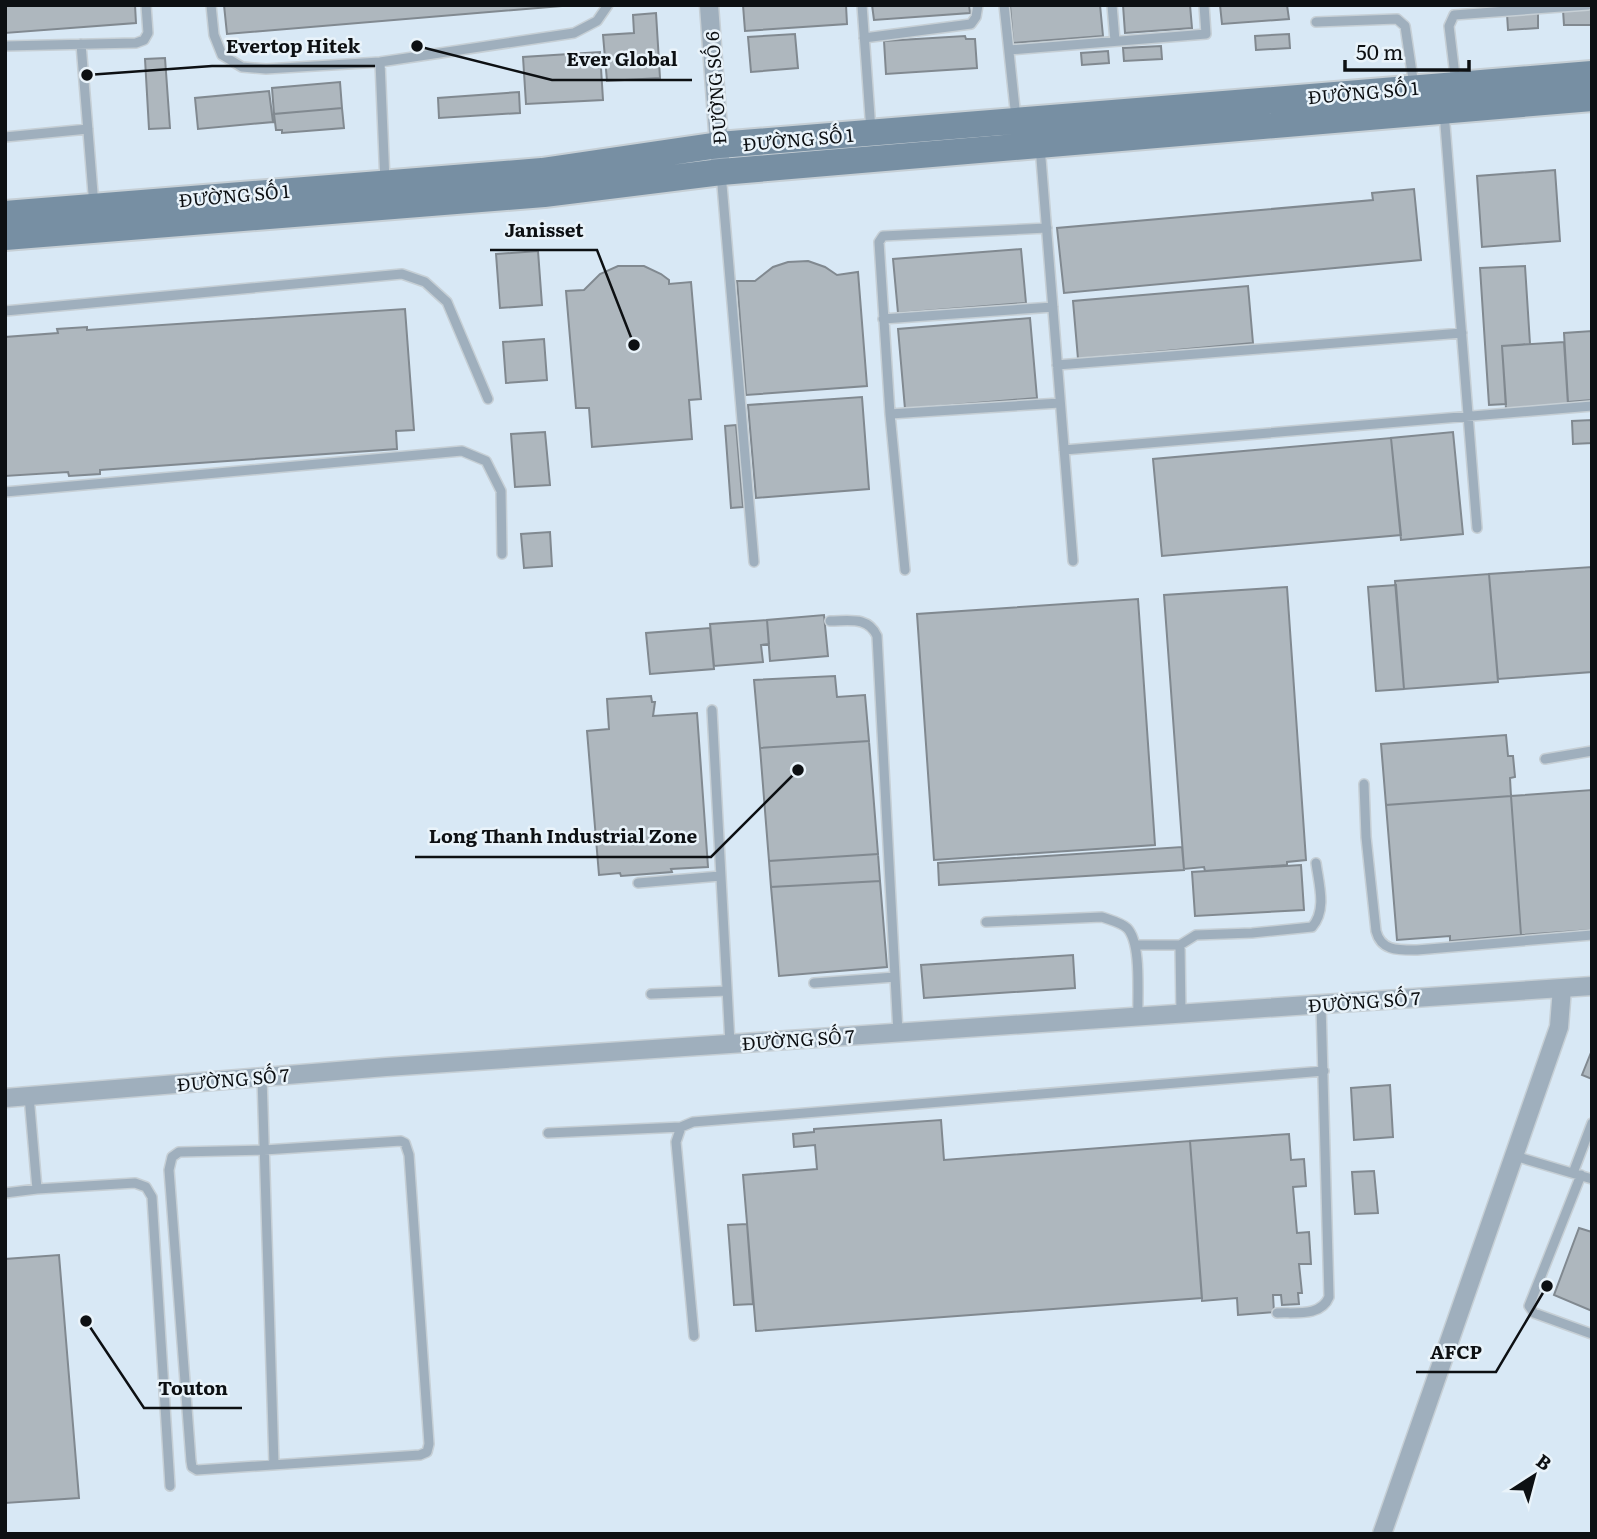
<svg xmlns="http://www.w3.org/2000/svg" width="1597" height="1539" font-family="Literata,serif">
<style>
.built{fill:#d8e8f5}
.building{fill:#aeb7be;stroke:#818990;stroke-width:2}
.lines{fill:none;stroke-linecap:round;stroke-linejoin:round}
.lane-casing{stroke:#c6cfd5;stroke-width:12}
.street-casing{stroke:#c6cfd5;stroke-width:21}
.secondary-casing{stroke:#c6cfd5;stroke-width:30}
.lane{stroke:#9fafbd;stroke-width:9}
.street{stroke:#9fafbd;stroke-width:18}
.secondary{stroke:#778fa3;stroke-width:26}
.labels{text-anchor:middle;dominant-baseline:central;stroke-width:5;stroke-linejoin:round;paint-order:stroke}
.street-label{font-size:18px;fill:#0d1013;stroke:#e9f3fa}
.leader{fill:none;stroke:#0d1013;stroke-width:2.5}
.callout-dot{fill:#0d1013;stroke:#e9f3fa;stroke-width:2.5}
.callout-label{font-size:19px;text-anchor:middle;font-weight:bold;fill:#0d1013;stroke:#e9f3fa;stroke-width:5;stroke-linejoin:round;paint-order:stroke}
</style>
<rect width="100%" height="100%" fill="#e9f3fa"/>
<path class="built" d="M5,5H1592V1534H5Z"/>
<path class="building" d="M5,5H135L136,23L5,33Z
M224,5H574L227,34Z
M743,5H846L847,24L745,31Z
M872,5H969L970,13L874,20Z
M1010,5H1100L1103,36L1013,43Z
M1123,5H1190L1192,28L1125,33Z
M1220,5H1287L1289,19L1222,24Z
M1592,9V25H1564L1563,10Z
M656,13L660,78L607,81L603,35L634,33L633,15Z
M1538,13V28L1508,30L1507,14Z
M795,34L798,68L751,72L748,37Z
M1289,34L1290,48L1256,50L1255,36Z
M965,36L966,39H975L977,68L886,74L884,41Z
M1161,46L1162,59L1124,61L1123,48Z
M1108,51L1109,63L1082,65L1081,53Z
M600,52L603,100L526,104L523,57Z
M165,58L170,128L149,129L145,59Z
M340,82L342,108L274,114L272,88Z
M269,91L273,122L198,129L195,98Z
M519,92L520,113L439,118L438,98Z
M342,108L344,128L282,133V130H276L274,114Z
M1555,170L1560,241L1482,247L1477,176Z
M1414,189L1421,260L1064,293L1057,228L1373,200L1372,193Z
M1021,249L1026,303L898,313L893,259Z
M538,251L542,305L500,308L496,254Z
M808,261L825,267L837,275L858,272L867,386L746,395L737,281H755L773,267L788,262Z
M618,266H644L661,274L669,280V284L691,282L701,399L689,400L692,439L592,447L589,408H576L566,291L584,290L600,274Z
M1525,266L1530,344L1502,346L1506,404L1489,405L1480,268Z
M1248,286L1253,343L1078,359L1073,301Z
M405,309L414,430L396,431L397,449L100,470V474L69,476L68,472L5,476V337L58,333L57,329L87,327V330Z
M1030,318L1037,398L905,409L898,329Z
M1592,331V400L1568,402L1564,333Z
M544,339L547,380L506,383L503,342Z
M1564,342L1568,405L1506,409L1502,346Z
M862,397L869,489L756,498L748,405Z
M1592,420V443L1573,444L1572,421Z
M736,425L743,507L731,508L725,426Z
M545,432L550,485L515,487L511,434Z
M1453,432L1463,534L1401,540L1391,438Z
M1391,438L1401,535L1162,556L1153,459Z
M550,532L552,566L524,568L521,534Z
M1592,567V672L1498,679L1489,574Z
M1489,574L1498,682L1404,689L1395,581Z
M1396,585L1404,689L1376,691L1368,587Z
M1287,587L1306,860L1287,862V865L1205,871L1204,867L1184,869L1164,595Z
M1138,599L1155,845L934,860L917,614Z
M824,615L828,656L770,661L767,620Z
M767,620L769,644L761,645L763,662L714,666L710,624Z
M710,628L714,669L650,674L646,633Z
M835,676L837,697L865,695L869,741L760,748L754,680Z
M651,696L652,702H655L653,716L697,713L708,867L671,869L672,872L621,876L620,873L599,875L587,731L609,729L607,699Z
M1506,735L1508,756H1513L1515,777L1510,778L1511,796L1386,805L1381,744Z
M869,741L878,854L769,861L760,748Z
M1592,790V930L1521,935L1511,796Z
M1511,796L1521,935L1450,941V936L1397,940L1386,805Z
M1182,847L1184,870L939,885L938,863Z
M878,854L880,881L771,887L769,861Z
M1301,865L1304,910L1195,916L1192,872Z
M880,881L887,967L779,976L771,887Z
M1073,955L1075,988L924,998L921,965Z
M1592,1050V1079L1582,1075Z
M1390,1085L1393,1137L1354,1140L1351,1088Z
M941,1120L944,1160L1190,1141L1202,1298L756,1331L743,1175L817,1169L815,1145L794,1147L793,1134L814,1132V1129Z
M1289,1134L1291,1160L1304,1159L1306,1186L1293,1187L1297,1233L1309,1232L1311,1264H1299L1302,1293H1298L1299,1304L1282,1305L1281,1295H1273L1274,1312L1238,1315L1237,1298L1202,1301L1190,1141Z
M1374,1171L1378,1213L1355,1214L1352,1172Z
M747,1224L753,1304L734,1305L728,1225Z
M1579,1228L1592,1232V1311L1554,1295Z
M59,1255L79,1498L5,1503V1259Z"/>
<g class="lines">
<defs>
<path id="lane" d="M211,5L214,35L222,55L242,67L266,69L380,62L574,33L597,21L608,5
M862,5L871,131
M1004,5L1016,118
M1112,5L1115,41
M1316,22L1397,19L1405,26L1414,86
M864,38L971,24L976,17L978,5
M81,44L94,206
M5,46L136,43L144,40L148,33L146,5
M1009,50L1206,34L1204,5
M380,62L385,182
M1456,84L1449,26L1454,15L1588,5
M1444,112L1477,528
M5,137L88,129
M1040,146L1073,561
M721,173L754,562
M5,311L402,274L425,282L447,302L488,399
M883,319L1053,307
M1057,365L1462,333
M890,414L1060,403
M1064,450L1592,406
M5,492L462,451L486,461L501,491L502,554
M905,570L890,414L879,242L883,236L1047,228
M830,621C849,621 868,616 877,636L898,1033
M712,710L730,1044
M1545,759L1592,751
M1364,784L1366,837L1376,931C1381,951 1398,950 1417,950L1592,935
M638,883L720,876
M986,922L1102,917C1110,920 1120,922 1127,928C1142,943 1137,996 1138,1017
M1136,945H1180
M814,983L895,977
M651,994L727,991
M1181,1014L1180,945L1196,935L1252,933L1312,927C1327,910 1319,885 1316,863
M262,1077L274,1464
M548,1133L681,1127
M401,1141L405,1143L409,1155L429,1444L427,1452L420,1455L197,1470L192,1467L191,1461L169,1170L172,1157L179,1152L264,1150Z
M1515,1156L1592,1179
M1573,1173L1592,1123
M1581,1175L1529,1306L1534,1313L1592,1334
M37,1189L135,1183L146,1187L152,1197L170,1486
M5,1193L37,1189L29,1096
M1277,1313C1295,1312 1321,1317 1329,1297L1321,1004
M694,1336L676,1142L681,1127L693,1122L1324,1071"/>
<path id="street" d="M709,5L721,172
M5,1098L386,1067L1592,986
M1382,1534L1559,1027L1562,988"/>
<path id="secondary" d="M5,214L542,171L719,145L1592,74
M5,237L544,194L721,172L1592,98"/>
</defs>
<use href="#lane" class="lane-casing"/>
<use href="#street" class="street-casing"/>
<use href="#secondary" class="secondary-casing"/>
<use href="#lane" class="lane"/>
<use href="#street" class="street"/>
<use href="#secondary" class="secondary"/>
</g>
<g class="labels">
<g class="street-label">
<text transform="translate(715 88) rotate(-94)">ĐƯỜNG SỐ 6</text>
<text transform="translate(1363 92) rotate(-5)">ĐƯỜNG SỐ 1</text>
<text transform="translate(798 139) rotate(-5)">ĐƯỜNG SỐ 1</text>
<text transform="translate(234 195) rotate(-5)">ĐƯỜNG SỐ 1</text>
<text transform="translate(1364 1001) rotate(-4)">ĐƯỜNG SỐ 7</text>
<text transform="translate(798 1039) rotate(-4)">ĐƯỜNG SỐ 7</text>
<text transform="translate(233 1079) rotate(-5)">ĐƯỜNG SỐ 7</text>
</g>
</g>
<path class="leader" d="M87 75L212 66H375M417 46L552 80H692M634 345L597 250H490M798 770L711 857H415M1547 1286L1496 1372H1416M86 1321L144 1408H242"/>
<g class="callout-dot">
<circle cx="87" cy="75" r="7"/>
<circle cx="417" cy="46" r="7"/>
<circle cx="634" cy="345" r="7"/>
<circle cx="798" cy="770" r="7"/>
<circle cx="1547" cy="1286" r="7"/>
<circle cx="86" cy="1321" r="7"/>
</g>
<g class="callout-label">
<text x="293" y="53">Evertop Hitek</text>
<text x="622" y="66">Ever Global</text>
<text x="544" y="237">Janisset</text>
<text x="563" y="843">Long Thanh Industrial Zone</text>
<text x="1456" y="1359">AFCP</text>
<text x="193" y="1395">Touton</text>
</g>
<rect width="1597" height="1539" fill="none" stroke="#0d1013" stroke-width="14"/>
<g transform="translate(1534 1476) rotate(36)" stroke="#e9f3fa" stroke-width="5" paint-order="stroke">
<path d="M0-5L12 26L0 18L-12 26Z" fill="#0d1013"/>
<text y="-10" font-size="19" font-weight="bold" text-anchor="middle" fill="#0d1013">B</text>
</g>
<path d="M1345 60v10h124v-10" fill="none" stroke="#0d1013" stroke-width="3.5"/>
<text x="1356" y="60" font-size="21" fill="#0d1013" stroke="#e9f3fa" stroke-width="5" paint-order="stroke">50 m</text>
</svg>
